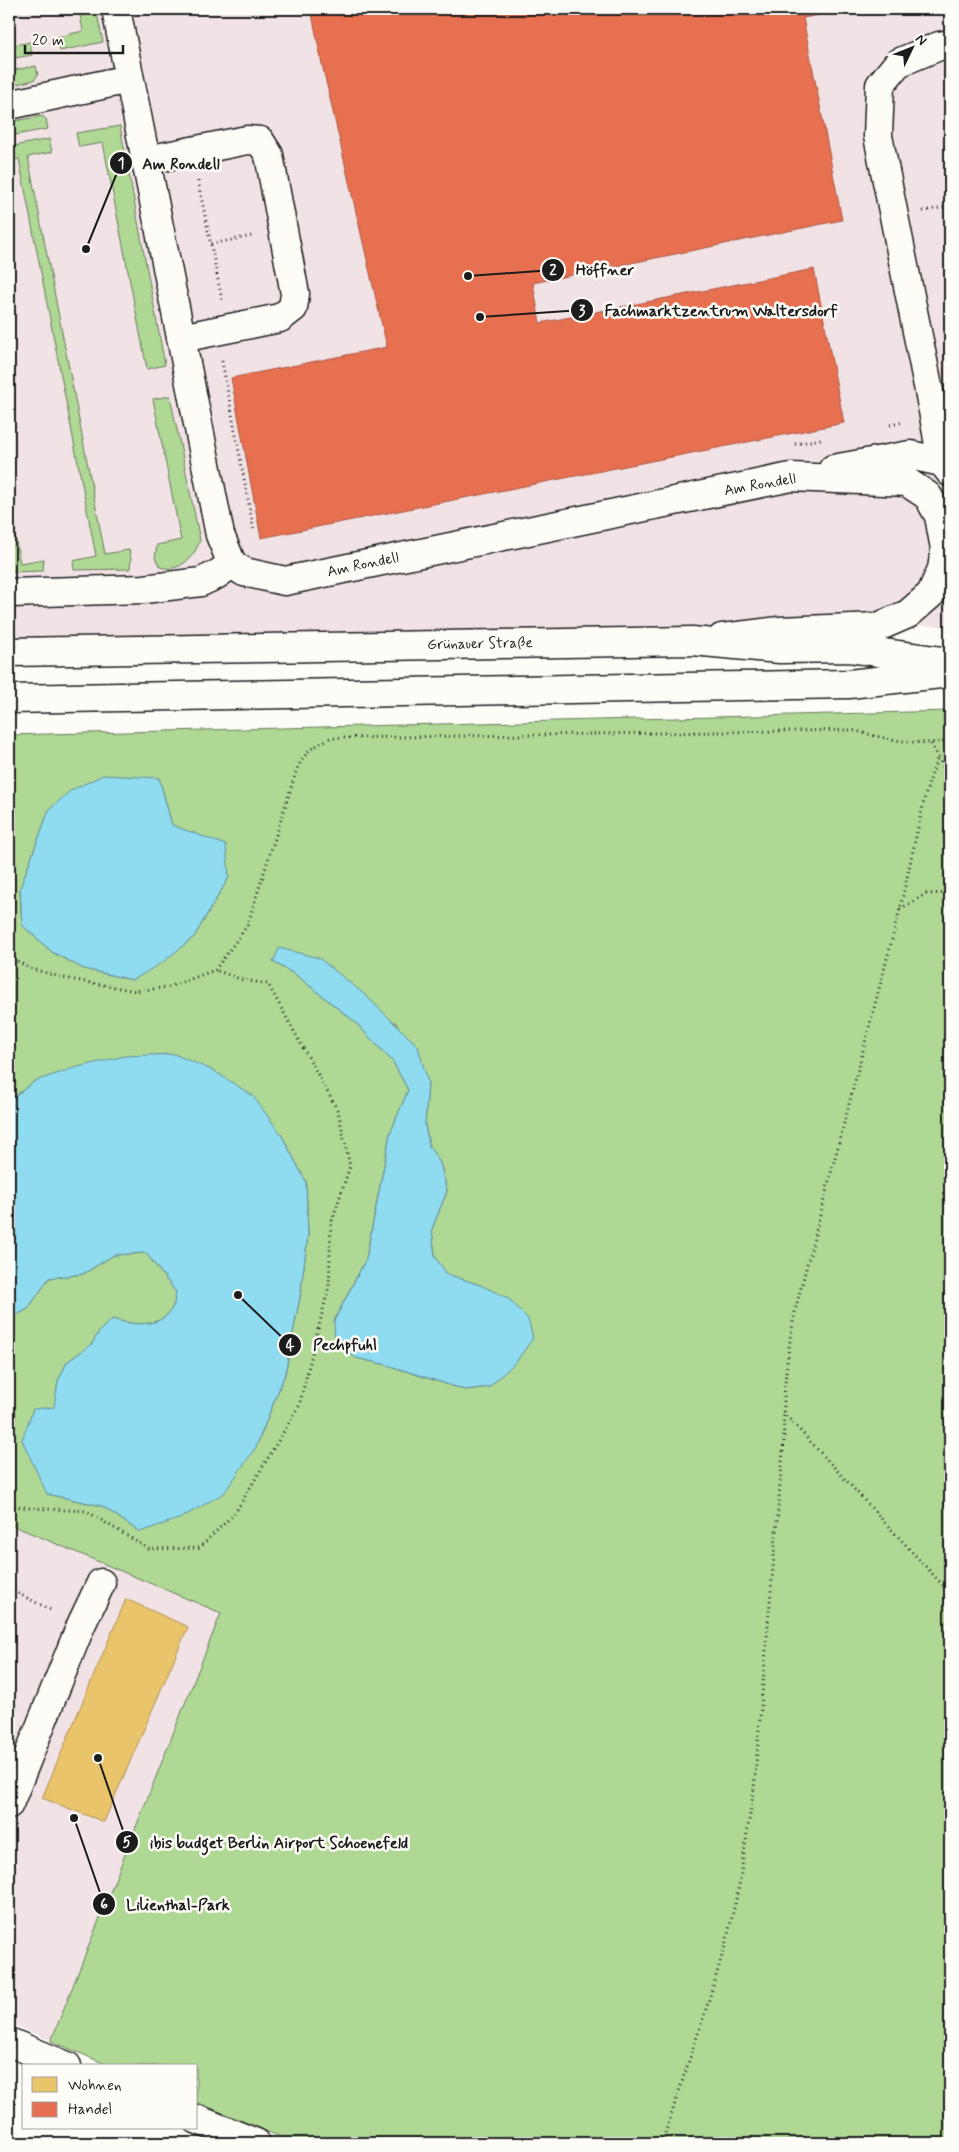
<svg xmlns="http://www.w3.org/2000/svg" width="959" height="2152" font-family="Mynerve,sans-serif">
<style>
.built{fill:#f1e2e6}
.green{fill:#afd895;stroke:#667a58;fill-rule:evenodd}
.water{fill:#8fdbef;stroke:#618f9b}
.homes{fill:#e9c46a;stroke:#ac9253}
.shops{fill:#e76f51;stroke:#aa5641}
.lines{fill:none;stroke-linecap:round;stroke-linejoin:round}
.minor-casing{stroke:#1c1c1c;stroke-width:31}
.major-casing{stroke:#1c1c1c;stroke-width:31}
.path{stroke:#1c1c1c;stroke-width:3;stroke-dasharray:1 4;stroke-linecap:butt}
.minor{stroke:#fdfcf7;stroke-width:28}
.major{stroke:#fdfcf7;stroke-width:28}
.labels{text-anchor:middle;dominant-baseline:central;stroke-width:5;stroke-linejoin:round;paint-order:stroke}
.street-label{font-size:15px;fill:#1c1c1c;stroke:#fdfcf7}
.leader{fill:none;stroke:#1c1c1c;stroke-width:2}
.callout-dot{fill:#1c1c1c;stroke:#fdfcf7;stroke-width:2}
.mark-label{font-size:15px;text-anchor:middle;font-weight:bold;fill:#fff}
.callout-label{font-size:16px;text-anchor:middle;font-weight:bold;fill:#1c1c1c;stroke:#fdfcf7;stroke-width:5;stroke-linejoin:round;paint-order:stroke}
</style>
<rect width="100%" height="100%" fill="#fdfcf7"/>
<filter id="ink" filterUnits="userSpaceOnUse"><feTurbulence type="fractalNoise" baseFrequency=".02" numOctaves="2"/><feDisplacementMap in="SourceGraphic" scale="10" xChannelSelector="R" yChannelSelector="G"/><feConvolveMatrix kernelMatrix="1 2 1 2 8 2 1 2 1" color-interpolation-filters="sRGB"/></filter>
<g filter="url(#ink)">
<path class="built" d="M9,9H950V626L832,625L348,647L9,640Z
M9,1524L221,1613L51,2041L9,2023Z"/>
<path class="green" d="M79,9H96L103,42L60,51L57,37L83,31Z
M30,42L32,55L9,59V46Z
M36,66L38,75L34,80L9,86V71Z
M42,116L46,119L48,129L9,136V122Z
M120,126L165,365L147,369L103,143L79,147L76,133Z
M49,139L52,152L28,157L105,554L129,550L131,559L130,569L74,570L73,561L96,556L19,159L9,160V147Z
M170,396L200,540C194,558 179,573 160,567L155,558L157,545L181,540L153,399Z
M9,505L20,563L44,559L43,571L9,572Z
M950,711V2143H295L196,2102V2066H110L51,2041L221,1613L9,1524V1319L28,1309L49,1278L83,1274L114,1255L146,1253L176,1292C175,1297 175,1304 172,1308C161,1329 131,1325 113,1319L100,1330L92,1344L67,1362L58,1381L47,1494L102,1506L140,1532L256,1447L285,1374L300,1297L308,1235L306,1182L281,1134L35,1081L9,1101V735ZM159,778L172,825L229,877L194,937L133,980L84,969L52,952L22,925L20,888L49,810ZM273,962L396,1023L428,1083L425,1125L429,1146L440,1163L447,1191L432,1229L435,1257L446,1274L480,1285L489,1387L465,1390L387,1365L356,1358L334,1321L366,1259L390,1134L408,1090L393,1062L355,1022L296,975Z"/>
<path class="water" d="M103,775L159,778L172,825L226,845L229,877L194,937L163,962L133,980L84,969L52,952L22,925L20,888L49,810L70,791Z
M279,948L319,958L364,994L418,1046L428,1083L425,1125L429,1146L440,1163L447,1191L432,1229L435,1257L447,1274L480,1285L508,1298L528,1319L533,1338L516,1362L489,1387L465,1390L387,1365L356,1358L335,1343L334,1321L366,1259L390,1134L408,1090L393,1062L355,1022L296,975L273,962Z
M174,1054L214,1071L252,1095L281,1134L306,1182L308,1235L300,1297L285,1374L256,1447L224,1493L181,1518L140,1532L102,1506L47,1494L22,1440L33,1409L54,1407L58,1381L67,1362L92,1344L100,1330L113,1319C131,1325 161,1329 172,1308C175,1304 175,1297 176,1292L146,1253L114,1255L83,1274L49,1278L28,1309L9,1319V1101L35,1081L74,1068L125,1056Z"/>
<path class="homes" d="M126,1599L188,1627L104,1822L42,1798Z"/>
<path class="shops" d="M311,9H849L803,18L842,220L533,283L540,323L814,269L844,423L261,538L231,378L387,347L322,64Z"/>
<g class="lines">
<defs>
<path id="minor" d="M116,9L220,535L232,564L244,572L285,581L791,477L907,482L928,496L939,516L945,549L942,569L931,594L908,614L878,627L779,631L722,638
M950,44L939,46L898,63L880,85L878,136L934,416L942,462L950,472
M9,105L129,79
M147,160L247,140L260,141L269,155L295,294L293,308L280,318L181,338
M833,469L910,455L942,462
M9,593L144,589L201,582L216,575L232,564
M9,1804L81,1625L101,1583
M9,2042L67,2066
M196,2119L256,2143"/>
<path id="major" d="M9,652L692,641L780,649L848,648L950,662
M9,699L849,684L950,673"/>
</defs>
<use href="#minor" class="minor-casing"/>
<use href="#major" class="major-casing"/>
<path class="path" d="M198,181L222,300
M923,211L947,207L950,224
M211,244L252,236
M222,361L254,532
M890,425L904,422
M795,444L821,439
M931,744L950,779
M900,909L926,894L950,893
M9,956L29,968L64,978L136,991L169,987L215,970L247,926L298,766L309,750L330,738L852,730C886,739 915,746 950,741
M783,1412L950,1593
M9,1505L28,1508L86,1511L149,1549L199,1548L235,1513L299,1406L329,1286L331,1224L350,1166L338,1111L268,984L243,980L215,970
M9,1589L53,1611
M662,2143L708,2003L727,1939L739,1886L754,1788L784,1440C782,1395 787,1352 796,1307L900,909L925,796L937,758"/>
<use href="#minor" class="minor"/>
<use href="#major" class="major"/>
</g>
</g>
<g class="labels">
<g class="street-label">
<text transform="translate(760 485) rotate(-10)">Am Rondell</text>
<text transform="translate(363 565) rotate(-12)">Am Rondell</text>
<text transform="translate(480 644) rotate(-1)">Grünauer Straße</text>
</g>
</g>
<path class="leader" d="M86 249L121 163M468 276L553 270M480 317L582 310M238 1295L290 1345M98 1758L127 1842M74 1818L104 1904"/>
<g class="callout-dot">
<circle cx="86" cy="249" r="5"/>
<circle cx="468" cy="276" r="5"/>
<circle cx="480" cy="317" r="5"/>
<circle cx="238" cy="1295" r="5"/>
<circle cx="98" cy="1758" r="5"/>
<circle cx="74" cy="1818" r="5"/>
<circle cx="121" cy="163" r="12"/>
<circle cx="553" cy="270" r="12"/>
<circle cx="582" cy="310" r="12"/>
<circle cx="290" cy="1345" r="12"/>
<circle cx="127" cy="1842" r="12"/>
<circle cx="104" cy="1904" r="12"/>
</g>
<g class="mark-label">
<text x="121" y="168">1</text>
<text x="553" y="275">2</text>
<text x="582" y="316">3</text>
<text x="290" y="1350">4</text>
<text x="127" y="1847">5</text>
<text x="104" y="1909">6</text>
</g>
<g class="callout-label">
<text x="181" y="169">Am Rondell</text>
<text x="605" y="275">Höffner</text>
<text x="721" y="316">Fachmarktzentrum Waltersdorf</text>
<text x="345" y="1350">Pechpfuhl</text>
<text x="279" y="1848">ibis budget Berlin Airport Schoenefeld</text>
<text x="178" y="1910">Lilienthal-Park</text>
</g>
<rect width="959" height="2152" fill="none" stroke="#fdfcf7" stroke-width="30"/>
<rect x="15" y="15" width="929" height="2122" fill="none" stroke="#1c1c1c" stroke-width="2" filter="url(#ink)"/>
<rect x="22" y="2064" width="175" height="65" fill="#fdfcf7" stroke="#a3a29f"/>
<rect x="32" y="2077" width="25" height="15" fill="#e9c46a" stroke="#a3a29f"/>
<text x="68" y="2090" font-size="15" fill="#1c1c1c">Wohnen</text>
<rect x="32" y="2102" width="25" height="15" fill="#e76f51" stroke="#a3a29f"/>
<text x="68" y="2114" font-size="15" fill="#1c1c1c">Handel</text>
<g transform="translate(912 48) rotate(47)" stroke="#fdfcf7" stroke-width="4" paint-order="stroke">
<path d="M0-4L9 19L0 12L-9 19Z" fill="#1c1c1c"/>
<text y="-8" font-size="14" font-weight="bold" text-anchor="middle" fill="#1c1c1c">N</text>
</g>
<path d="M25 45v8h98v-8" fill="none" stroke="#1c1c1c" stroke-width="2.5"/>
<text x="32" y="45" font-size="15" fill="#1c1c1c" stroke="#fdfcf7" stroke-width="4" paint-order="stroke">20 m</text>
</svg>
